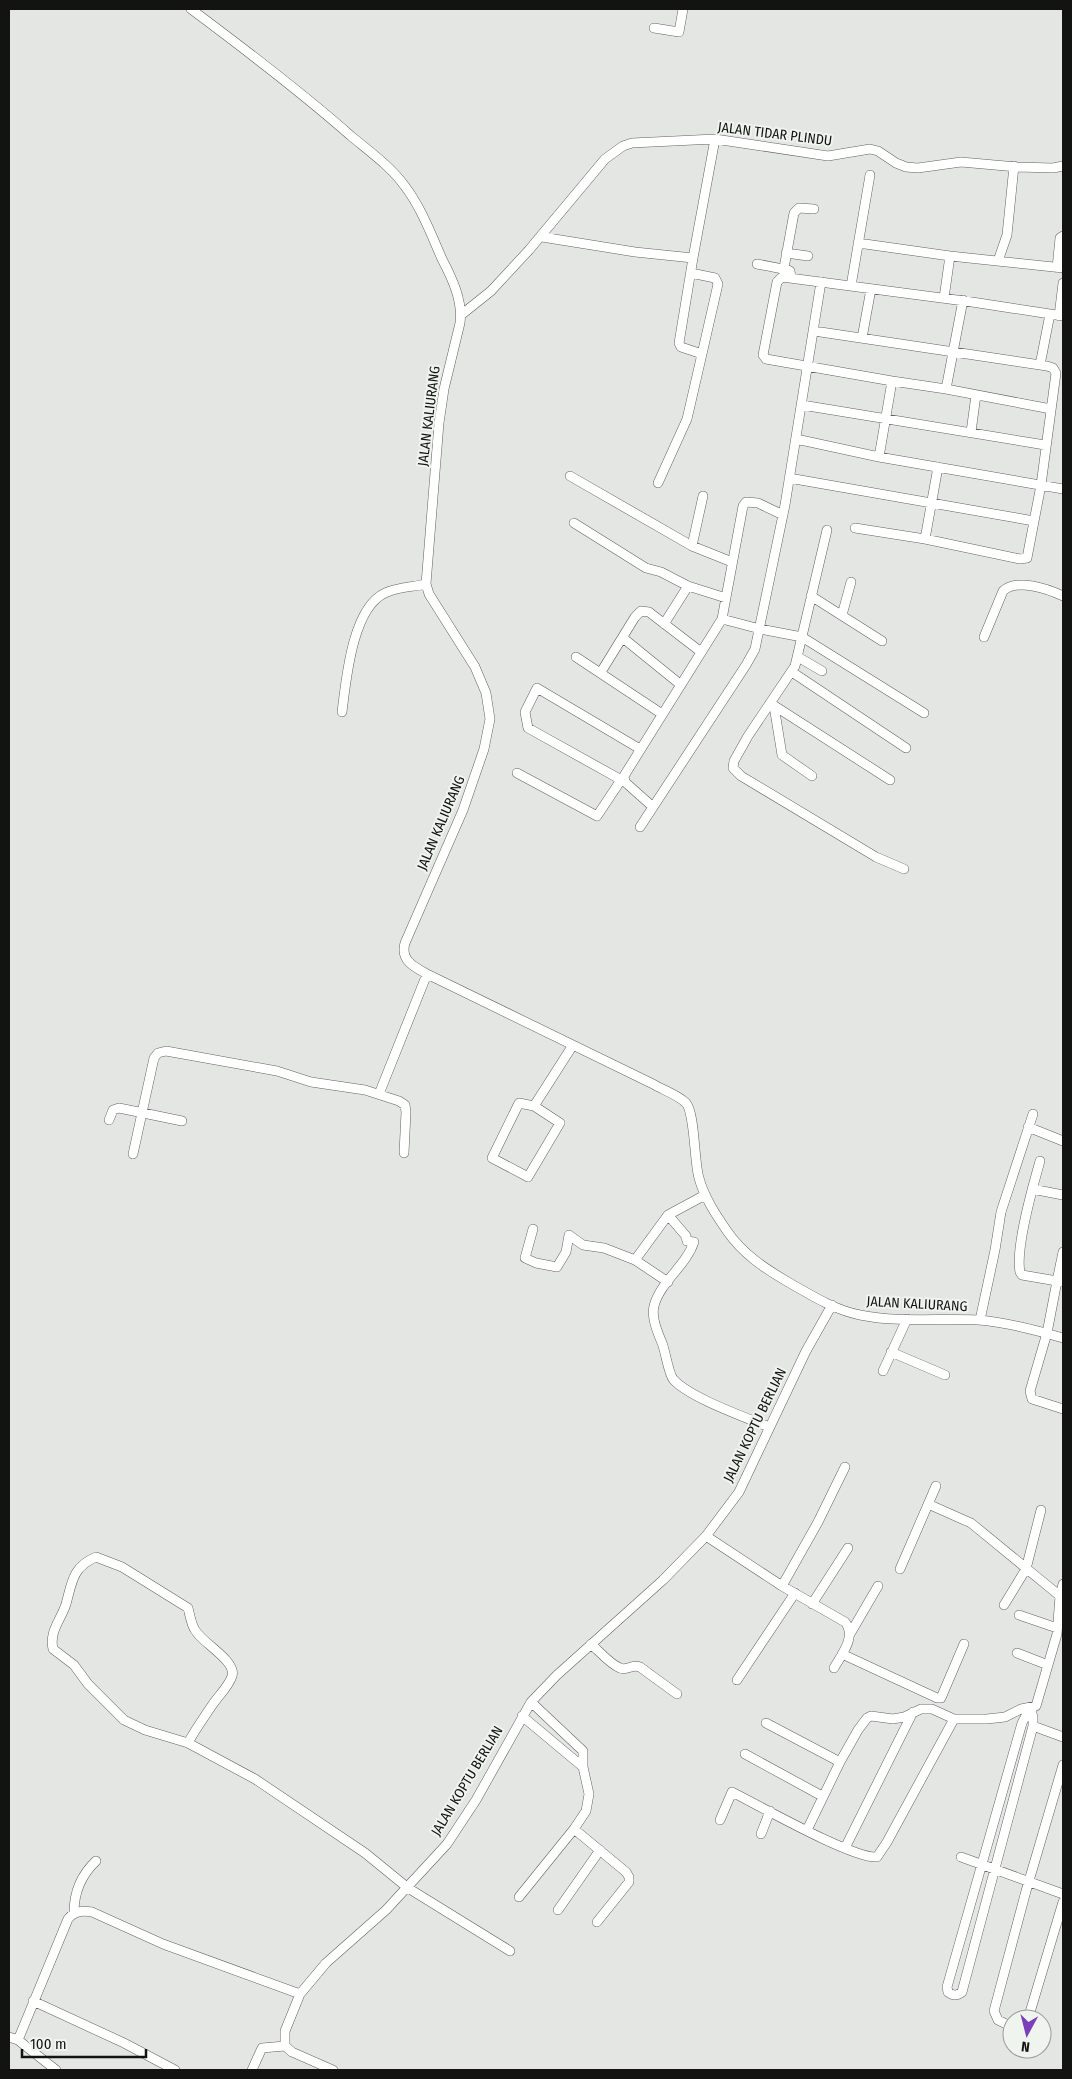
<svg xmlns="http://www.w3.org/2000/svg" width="1072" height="2079" font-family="'Fira Sans Condensed',sans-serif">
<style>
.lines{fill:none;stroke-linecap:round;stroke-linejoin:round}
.street-casing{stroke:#60635f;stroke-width:10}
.street{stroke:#fff;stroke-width:9}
.labels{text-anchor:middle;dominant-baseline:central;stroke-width:4;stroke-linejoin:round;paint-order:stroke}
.street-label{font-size:14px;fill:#131412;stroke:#f0f4ef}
</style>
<rect width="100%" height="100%" fill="#e3e6e2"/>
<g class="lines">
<defs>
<path id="street" d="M191,9C246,50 300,91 351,136C369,151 390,166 404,185C421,207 431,234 442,259C452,278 463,301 460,323L444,389L439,423L426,584L429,594L475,667L486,693L490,719L484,749L463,810L405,943C400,960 414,967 427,974L653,1084C663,1090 678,1095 686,1103C695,1113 694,1162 699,1178C704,1197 716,1215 727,1231C743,1254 764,1268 788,1282C811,1295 834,1310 860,1315C899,1323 939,1318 978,1320C1006,1322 1036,1330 1063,1338
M654,28L679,32L683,9
M542,237L635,252L693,258
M858,243L950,256L1063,268
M786,253L808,256
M998,261L1007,235L1014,166
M757,264L788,270L790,271L791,278
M784,268L794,213L799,208L814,209
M1057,268L1060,238L1063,236
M691,273L715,278L718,284L702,354
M851,286L870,175
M944,298L950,256
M461,315L491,291L529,250L605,159L623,146L632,143L715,139L828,156L870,149L878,151L896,163L906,167L918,168L961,162L1017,167L1053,168L1063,166
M1059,316L1063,283
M814,331L1047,366L1053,368L1056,373L1041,485L1027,558L1020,559L925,539L855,528
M862,338L871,289
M1040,365L1050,314
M946,389L963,300
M802,405L1045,445
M1051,409L946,389L892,381L766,359L763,355L777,282L782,277L972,302L1063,316
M971,432L976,395
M796,439L879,457L1063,489
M879,457L892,381
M570,476L692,546L732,562
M789,478L1034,521
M658,483L687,419L702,354L681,347L679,343L693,258L715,139
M574,523L646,568L661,572L688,586L726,598
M827,530L795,666L748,736L734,761L733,768L741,776L876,857L904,869
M925,539L938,467
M692,546L703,496
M811,596L882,641
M842,615L851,582
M722,619L760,629L802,637L924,713
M664,624L688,586
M984,637L1003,591C1017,578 1048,589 1063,596
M623,638L681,685
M576,657L662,714
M798,657L822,671
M601,672L635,617L641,611L649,612L701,652
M792,672L906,748
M770,703L890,780
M774,706L782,755L812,776
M342,712C346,681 352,608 385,593C397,587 413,587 426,584
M517,773L597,816L621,780
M625,782L528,728L525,712L537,688L640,749
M653,807L625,782L624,776L722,619L743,506L746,502L758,503L783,515
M640,827L746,665L755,649L785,505L821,282
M379,1094L427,974
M534,1106L560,1123L528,1177L492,1158L519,1103L534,1106L573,1045
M109,1120L113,1110L119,1108L182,1121
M1028,1127L1063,1141
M133,1154L154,1058L158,1053L166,1051L277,1071L311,1082L365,1090L399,1101L405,1105L406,1112L404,1153
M1040,1161C1033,1186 1015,1248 1020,1272L1022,1275L1057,1281L1063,1252
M1032,1189L1063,1195
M668,1215L686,1236L687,1241L694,1242C686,1266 660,1282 654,1306C651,1318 658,1333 662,1343C666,1353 668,1372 673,1379C688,1397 747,1418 769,1427
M533,1229L525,1258L536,1263L557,1267L566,1252L569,1235L583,1245L604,1248L635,1260L668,1282
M635,1260L668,1215L705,1195
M1063,1282L1057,1281L1047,1333L1030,1391L1032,1399L1063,1409
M980,1320L995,1250L1001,1212L1033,1114
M891,1352L945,1375
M883,1371L907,1319
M928,1504L971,1523L1060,1596
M706,1536L782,1586L845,1622C857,1637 841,1655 834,1668
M900,1569L936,1486
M782,1586L818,1522L845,1467
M812,1604L848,1548
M1004,1605L1026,1569L1041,1510
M1019,1615L1057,1628
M850,1634L878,1586
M591,1644C599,1651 610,1664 620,1668C627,1671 632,1664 640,1667L677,1694
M1017,1653L1048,1665
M842,1654L937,1698H941L964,1644
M737,1680L795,1593
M531,1702L583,1751V1767
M1030,1708L1033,1717V1726L962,1992C957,1996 953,1996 948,1992L947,1987L1022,1723Z
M766,1723L840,1762
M1033,1726L1063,1737
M188,1743C195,1730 204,1717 213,1704C219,1695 229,1686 232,1676C237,1661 202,1643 195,1630C191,1624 190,1615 188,1608L122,1567L96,1557C72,1567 72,1583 66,1604C61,1620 49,1631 53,1649L74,1665L88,1684L124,1720L145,1730L188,1743L255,1779L365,1853L408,1888L510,1951
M745,1754L822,1796
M720,1820L732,1792C758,1805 853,1859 877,1857L887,1842L954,1719
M574,1829L626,1872L629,1877V1882L597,1922
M807,1830L840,1762L858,1730L867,1718L871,1716L893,1719L904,1717L921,1709H932L954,1719H987L1005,1717L1021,1709L1036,1706L1057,1634L1060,1596L1063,1584
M761,1834L770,1811
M845,1848L913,1712
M961,1857L1063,1894
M519,1897L574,1829L586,1811L589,1794L583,1767L522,1716
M558,1910L600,1850
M74,1913C74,1892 81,1875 96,1861
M33,2001L124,2043L175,2070
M1028,2019L1063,1902
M1012,2027L998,2020L994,2011L1026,1891L1063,1765
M9,2037L18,2040L56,2070
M18,2040L68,1919C74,1911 82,1910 92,1912L163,1944L300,1994
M252,2070L262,2048L285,2046
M333,2070L292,2052L285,2046V2031L300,1994L326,1963L386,1910L447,1844L476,1800L531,1702L557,1675L663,1580L706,1536L739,1492L806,1351L832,1305"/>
</defs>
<use href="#street" class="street-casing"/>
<use href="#street" class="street"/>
</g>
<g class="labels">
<g class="street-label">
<text transform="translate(775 134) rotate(7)">JALAN TIDAR PLINDU</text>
<text transform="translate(429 416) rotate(-83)">JALAN KALIURANG</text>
<text transform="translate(441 823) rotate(-67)">JALAN KALIURANG</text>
<text transform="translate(917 1304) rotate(3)">JALAN KALIURANG</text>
<text transform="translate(755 1425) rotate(-64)">JALAN KOPTU BERLIAN</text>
<text transform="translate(467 1781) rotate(-59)">JALAN KOPTU BERLIAN</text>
</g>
</g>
<rect width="1072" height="2079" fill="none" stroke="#131412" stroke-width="20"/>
<g transform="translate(1027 2034) rotate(187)"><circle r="24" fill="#f0f4ef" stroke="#989a97"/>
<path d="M0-4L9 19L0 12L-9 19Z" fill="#7940b7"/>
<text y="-8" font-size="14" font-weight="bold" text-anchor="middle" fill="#131412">N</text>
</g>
<path d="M22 2049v8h124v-8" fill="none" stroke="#131412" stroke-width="2.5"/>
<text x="30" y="2049" font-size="15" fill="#131412" stroke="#f0f4ef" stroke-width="4" paint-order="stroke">100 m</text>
</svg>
